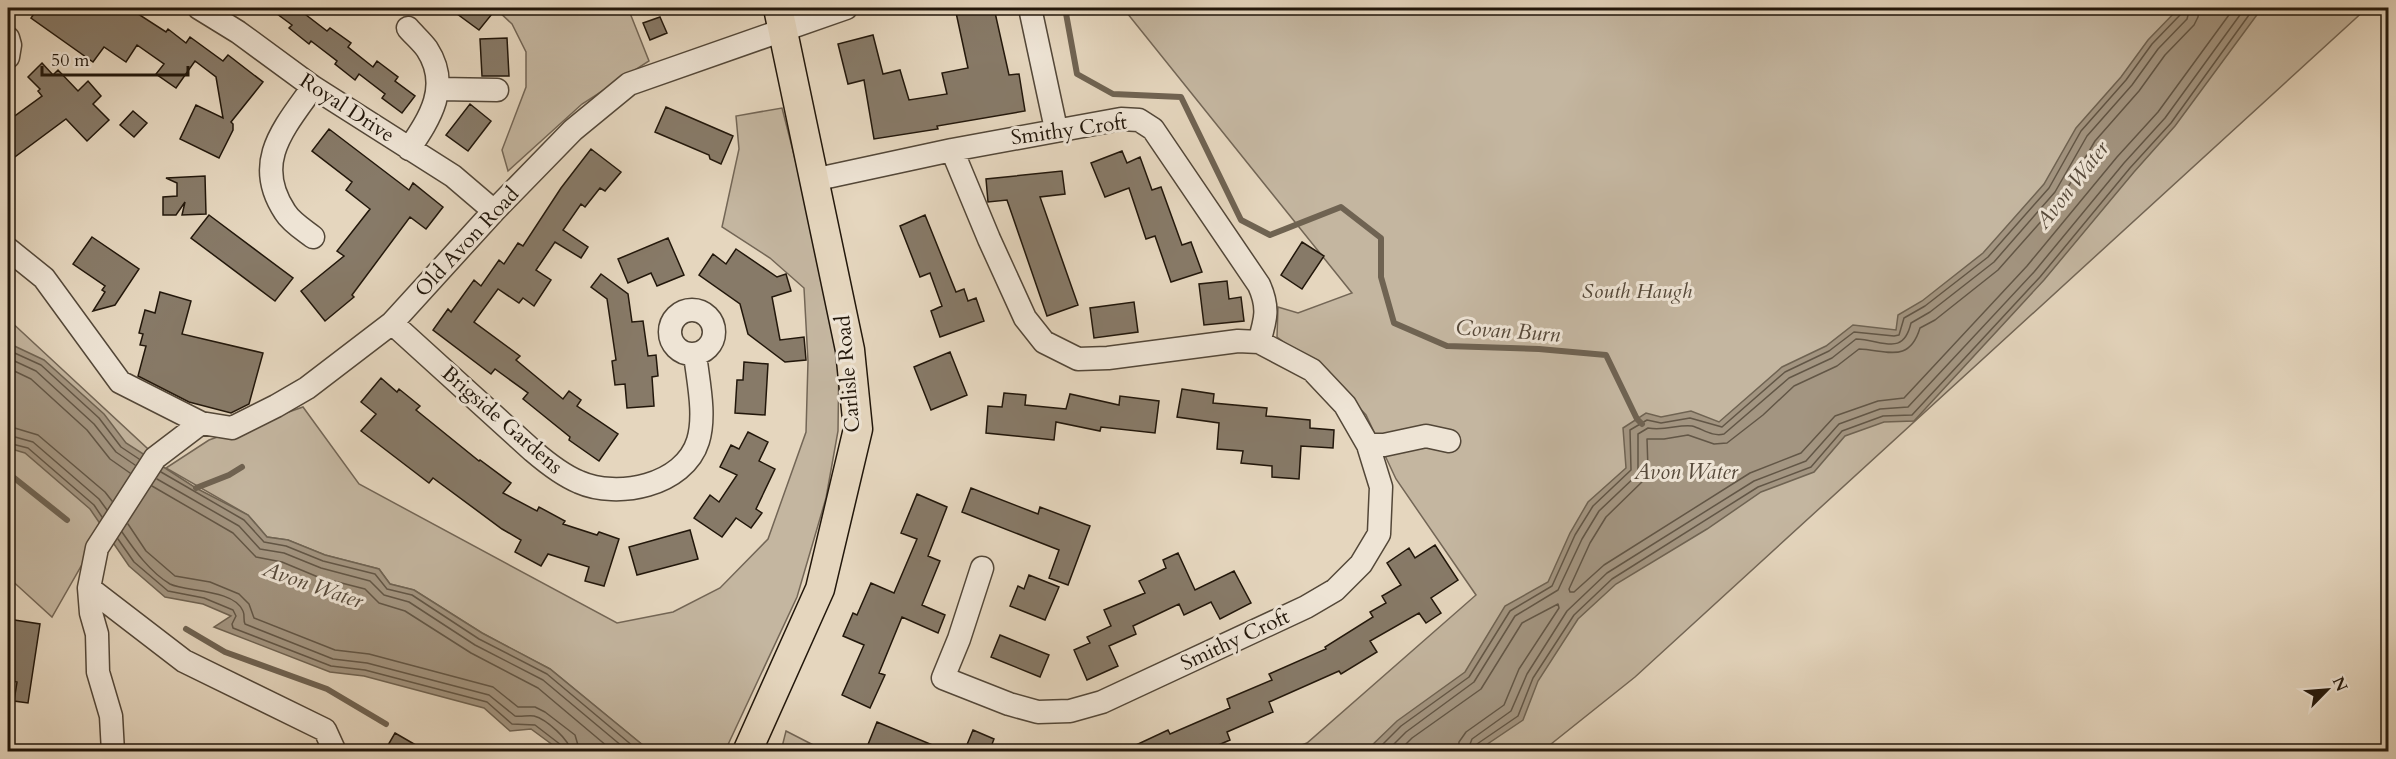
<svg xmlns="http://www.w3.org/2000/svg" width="2396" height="759" font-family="Cardo,serif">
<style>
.green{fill:#c4b6a0;stroke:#736656;stroke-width:1.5}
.water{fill:#a39581;stroke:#6f6352;stroke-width:1.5}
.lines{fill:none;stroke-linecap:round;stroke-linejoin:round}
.shore{stroke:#625646;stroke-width:1.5}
.stream{stroke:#6f6352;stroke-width:6}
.building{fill:#877a68;stroke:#22170b;stroke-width:1.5}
.minor-casing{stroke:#534738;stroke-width:25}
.major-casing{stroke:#22170b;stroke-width:31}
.minor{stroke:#eee4d5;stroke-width:22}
.major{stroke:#e5d6be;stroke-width:28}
.labels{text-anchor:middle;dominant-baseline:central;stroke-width:6;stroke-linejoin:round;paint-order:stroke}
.street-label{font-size:21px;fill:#22170b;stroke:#eee4d5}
.park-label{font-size:21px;font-style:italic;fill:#534738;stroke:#eee4d5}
.water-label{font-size:22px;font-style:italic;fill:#56493a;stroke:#eee4d5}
</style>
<rect width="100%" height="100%" fill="#e5d6be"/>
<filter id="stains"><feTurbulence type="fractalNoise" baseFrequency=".00333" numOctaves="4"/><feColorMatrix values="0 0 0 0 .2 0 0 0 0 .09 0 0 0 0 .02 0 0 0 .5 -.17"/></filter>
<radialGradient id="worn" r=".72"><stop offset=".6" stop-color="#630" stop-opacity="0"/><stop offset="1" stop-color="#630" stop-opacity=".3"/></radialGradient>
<path class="green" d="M495,8H628L649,61L582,104L508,171L502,150L526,87V52L512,24Z
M1123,8H2367L1635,677L1541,752L1286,751L1307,743L1476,595L1396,479L1366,415L1331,377L1277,337L1278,307L1298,313L1352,293Z
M782,108L823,268L839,355L838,431L826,498L797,597L725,751H650L550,669L482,633L414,590L390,584L379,569L325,555L288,540L267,537L248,515L166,468L209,440L303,407L359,484L617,623L673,612L720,588L768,539L806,432L808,361L804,288L770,258L722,227L739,149L736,116Z
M8,319L148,449L52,617L8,577Z
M786,731L825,751H781Z"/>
<path class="water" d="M2179,8H2262L2175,126L2134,172L2044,280L1914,421L1884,422L1845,436L1814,472L1761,492L1707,529L1616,584L1578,619L1538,681L1523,720L1477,751H1366L1397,721L1465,672L1505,606L1548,582L1570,533L1588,502L1626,468L1623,428L1646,413L1661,417L1691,411L1719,422L1782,367L1826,346L1853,325L1896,330L1898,315L1922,301L1983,253L2044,184L2076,128L2121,77L2148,40Z
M8,343L44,360L104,414L126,443L196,488L248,515L267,537L288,540L325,555L379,569L390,584L414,590L482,633L550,669L650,751H561L531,729L510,731L484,708L364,676L330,672L214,627L231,616L203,604L165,597L129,566L90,509L25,453L8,448Z"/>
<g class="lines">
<path class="shore" d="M2199,8L2198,17L2194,25L2165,55L2139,91L2095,141L2061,199L1998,270L1935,320L1920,328C1909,364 1887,350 1859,349L1837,366L1794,386L1763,415L1727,443L1714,444L1688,435L1664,439H1647L1648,469L1646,478L1606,517L1590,543L1569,589L1570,592H1574L1604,565L1750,473L1801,453L1835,416L1878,401L1904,398L2027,266L2117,157L2158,112L2234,8
M8,350L41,365L99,418L121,447L139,459
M8,358L36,371L94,424L116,452L135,465
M8,368L31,379L87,430L110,459L130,473
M8,426L38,435L105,492L112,501
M8,435L33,442L99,499L107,510
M8,443L28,448L94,505L102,517
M161,472L244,520L264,542L286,546L323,561L375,574L387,589L412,595L479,639L547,674L640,752
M157,479L239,526L260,549L284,553L321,568L370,581L384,595L409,602L475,645L543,680L629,752
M152,486L233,533L256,557L282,562L318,577L365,589L379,603L405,611L471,653L538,688L614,752
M128,524L146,551L175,576L210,582L239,594L249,604L254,618L335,650L369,654L493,687L518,707H535L545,712L575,735L580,752
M122,532C135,551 150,572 170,584C185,592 234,589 243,611C245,615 243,620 245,624L333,659L367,663L489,695L515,716C521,717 528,715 534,716C546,719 570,740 571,752
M118,539L134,562L168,591L204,598L233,610L236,616L232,624L233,628L331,666L365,670L487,702L512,724L535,725L561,745L563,752
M1375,752L1401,726L1469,677L1510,611L1552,586L1575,535L1593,506L1631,470L1630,430L1647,420L1661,423L1690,418L1722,427L1785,372L1829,351L1854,332L1894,336L1899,335L1904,318L1925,306L1988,257L2049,188L2081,131L2126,80L2152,44L2181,14L2183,8
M1386,752L1406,732L1474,682L1515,616L1558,590L1582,539L1599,511L1638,474V434L1648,428C1666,431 1679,424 1692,426C1703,429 1712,437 1724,434L1789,378L1832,358L1856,339C1883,340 1903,357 1911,323L1930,312L1994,262L2055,192L2087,136L2132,85L2158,49L2187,19L2190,8
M1398,752L1412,738L1481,689L1522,623L1558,604L1559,608L1519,669L1504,705L1466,732L1459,742L1458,752
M1467,752L1472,739L1511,711L1527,674L1567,611L1607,573L1754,481L1806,461L1839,424L1880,409L1908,407L2034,272L2124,163L2165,118L2245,8
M1475,752L1477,744L1518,716L1533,678L1574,615L1612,579L1758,487L1811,467L1842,431L1883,416L1912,415L2040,277L2130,168L2171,123L2254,8"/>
<path class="stream" d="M1065,8L1077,74L1113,94L1181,97L1241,220L1270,235L1341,207L1381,238V277L1394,323L1447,346L1539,349L1606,355L1637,419L1642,424
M8,473L67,520
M196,488L229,475L242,467
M186,629L225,652L327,689L386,724"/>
</g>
<path class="building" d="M38,8H129L166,32L168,29L186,43L190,37L223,61L228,55L263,82L231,122L233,124V130L219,158L180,139L196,105L223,118L216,77L195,61L176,88L156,74L164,64L137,45L126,62L104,47L93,62L31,18Z
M269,8H297L327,31L330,28L351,43L348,47L373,67L377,61L398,77L395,81L415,96L402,113L382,98L385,94L359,74L355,80L335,64L337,61L311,41L309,44L289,28L292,25Z
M449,8H484L492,14L479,30Z
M955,8H994L1009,75L1019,74L1025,111L937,126L938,129L874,139L864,80L848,84L838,44L873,35L883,74L900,70L909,100L947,94L942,73L968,68Z
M660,17L667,33L650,40L643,23Z
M507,38L509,76H482L480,39Z
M42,63L53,75L58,70L78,91L88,81L101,96L93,104L109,120L87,141L66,119L8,162V121L42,96L38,91L40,89L28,77Z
M470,104L491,121L468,151L446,135Z
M666,107L733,136L721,164L710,159L709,155L655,132Z
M133,111L147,123L134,137L120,125Z
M329,129L409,190L413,183L443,207L426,229L410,217L352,295L354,297L325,321L301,291L344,256L337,251L370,209L346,190L352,182L312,151Z
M591,149L621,172L605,191L600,188L585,207L581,204L563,230L588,247L581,258L555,242L536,270L551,280L534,306L523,298L519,303L498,289L474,322L520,356L516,360L563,399L569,391L581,400L577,406L618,434L599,461L569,440L570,437L523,399L528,393L495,369L491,374L433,330L448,309L451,312L474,280L481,286L499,260L504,264L518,243L523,246L561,188Z
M1122,151L1127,163L1140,157L1152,190L1161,187L1182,245L1191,242L1202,272L1171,282L1155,236L1146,239L1129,188L1105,197L1091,163Z
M1062,171L1065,194L1040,197L1078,305L1047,316L1007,200L988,202L986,179Z
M205,176L206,214L182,215L185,202L176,215H163V197L177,196V183L166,178Z
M209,215L293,278L275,301L191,238Z
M925,215L956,292L964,289L968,301L976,298L984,321L940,337L931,311L942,306L930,273L920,277L900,226Z
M92,237L139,269L115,305L93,311L105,292L102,290L105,286L73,264Z
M668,238L684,275L657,286L651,273L628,283L618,259Z
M1302,242L1324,256L1302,289L1281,275Z
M736,249L777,277L786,274L791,291L772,297L780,340L804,337L806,360L785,362L748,334L740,304L699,275L713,254L726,264Z
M601,274L628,294L632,322L643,321L648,356L656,355L658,376L652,377L654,406L627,408L625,384L615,385L612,361L616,360L607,299L591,287Z
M1227,281L1229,299L1241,297L1244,321L1204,325L1199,284Z
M160,292L191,301L182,334L263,353L249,404L231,413L189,402L138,376L146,346L140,345L143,334L139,333L145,310L155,313Z
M1134,302L1138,332L1094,338L1090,308Z
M950,352L967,395L931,410L914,367Z
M744,362L768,364L765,415L735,413L737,380H743Z
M381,378L397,392L399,389L420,406L416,410L479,461L480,460L511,483L503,493L537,511L539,507L565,521L563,524L597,535L599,532L619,539L604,586L585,581L589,567L548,554L541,566L515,552L521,540L502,529L433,478L429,483L361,431L376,414L361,402Z
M1182,389L1214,394L1213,403L1267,408L1266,416L1310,420V428L1334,430L1333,448L1301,446L1299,479L1272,477V466L1241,463L1243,451L1217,449L1219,423L1177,417Z
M1004,393L1026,395L1025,405L1066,409L1070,394L1119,405L1120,396L1159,401L1155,433L1101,427L1100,431L1056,422L1054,440L986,433L988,406L1002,407Z
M748,432L768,442L759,461L775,469L756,509L762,513L751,528L736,518L722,537L694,518L710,495L719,502L737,475L720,467L731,445L739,449Z
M971,488L1038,514L1040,507L1090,526L1068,585L1049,578L1059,550L962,512Z
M917,494L947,507L928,556L940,561L922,605L945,615L938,633L902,617L879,673L885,675L870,708L842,695L864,645L843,636L853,613L857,615L871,583L894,593L917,539L901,533Z
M690,530L698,559L637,575L629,547Z
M1435,545L1458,580L1431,598L1441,613L1426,623L1419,613L1370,641L1377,652L1341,674L1339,671L1269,702L1273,712L1227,732L1230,740L1202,752H1121L1168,730L1170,734L1230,708L1227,699L1272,680L1269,674L1326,649L1325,647L1373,617L1370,612L1386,603L1382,596L1401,585L1387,563L1409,548L1415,558Z
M1178,553L1195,590L1234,571L1251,603L1220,619L1211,602L1184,615L1179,604L1133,626L1136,634L1109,646L1118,666L1087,680L1074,650L1090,643L1087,637L1111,626L1104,610L1145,593L1139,581L1166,568L1163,560Z
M1029,575L1059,587L1045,620L1010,606L1018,586L1024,589Z
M8,619L40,624L28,703L14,701L17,682L8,680L13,639L8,638Z
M1000,635L1049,655L1040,677L991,657Z
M877,722L947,751V752H865Z
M973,730L994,739L989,752H964Z
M395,733L428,752H384Z"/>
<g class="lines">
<defs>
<path id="minor" d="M199,8L238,32L313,87L453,176L494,211
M1030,8L1056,129
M408,28C414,35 422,42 427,49C451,86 430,118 409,149
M8,38L10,45L8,57
M313,87C284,128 252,162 285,212C291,222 304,230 313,237
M440,89L497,90
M952,150L989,239L1025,318L1044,342L1078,359L1108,358L1238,341L1259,342
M813,180L952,150L1121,119L1139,120L1153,129L1259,285C1269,307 1266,319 1259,342L1312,370L1345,405L1368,445L1381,487L1379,534L1361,564L1335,590L1306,607L1102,702L1070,711L1038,712L1009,704L943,678L959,639L982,568
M8,249L44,278L120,382L201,423
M670 332a22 22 0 1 1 44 0a22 22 0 1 1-44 0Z
M392,323L533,451C547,463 562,475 579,482C617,499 684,486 698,441C706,415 698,381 695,354
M1368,445H1384L1426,436L1449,441
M89,588L184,661L325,730L335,752
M113,752L111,716L98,672L97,634L91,613L89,588L97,548L155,458L201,423L232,428L276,406L307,388L392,323L494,211L573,130L629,84L846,8"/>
<path id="major" d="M747,752L820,589L858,429L850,350L778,8"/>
</defs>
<use href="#minor" class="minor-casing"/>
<use href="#major" class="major-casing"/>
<use href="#minor" class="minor"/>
<use href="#major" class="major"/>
</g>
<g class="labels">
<g class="street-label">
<text transform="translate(347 108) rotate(33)">Royal Drive</text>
<text transform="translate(1069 130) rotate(-8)">Smithy Croft</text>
<text transform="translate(467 242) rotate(-47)">Old Avon Road</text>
<text transform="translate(848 374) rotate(-95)">Carlisle Road</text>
<text transform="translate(502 420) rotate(41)">Brigside Gardens</text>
<text transform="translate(1235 640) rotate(-25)">Smithy Croft</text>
</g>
<g class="park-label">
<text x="1637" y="291">South Haugh</text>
</g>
<g class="water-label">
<text transform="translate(2072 185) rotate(-52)">Avon Water</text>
<text transform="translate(1508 331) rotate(4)">Covan Burn</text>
<text x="1686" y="472">Avon Water</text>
<text transform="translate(313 585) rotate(19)">Avon Water</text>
</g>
</g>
<rect width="2396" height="759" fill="none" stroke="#e5d6be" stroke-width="30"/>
<rect x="9" y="9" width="2378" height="741" fill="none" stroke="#22170b" stroke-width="3"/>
<rect x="15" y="15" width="2366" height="729" fill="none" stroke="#22170b" stroke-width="1.5"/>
<g transform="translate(2327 690) rotate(65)" stroke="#eee4d5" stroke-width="4.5" paint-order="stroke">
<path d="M0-4.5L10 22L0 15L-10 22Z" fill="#22170b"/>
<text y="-9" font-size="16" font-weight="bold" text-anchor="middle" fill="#22170b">N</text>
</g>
<path d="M42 66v9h146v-9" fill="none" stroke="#22170b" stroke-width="3"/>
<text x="51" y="66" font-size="18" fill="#22170b" stroke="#eee4d5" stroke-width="4.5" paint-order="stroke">50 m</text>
<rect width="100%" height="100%" filter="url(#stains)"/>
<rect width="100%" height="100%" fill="url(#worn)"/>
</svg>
